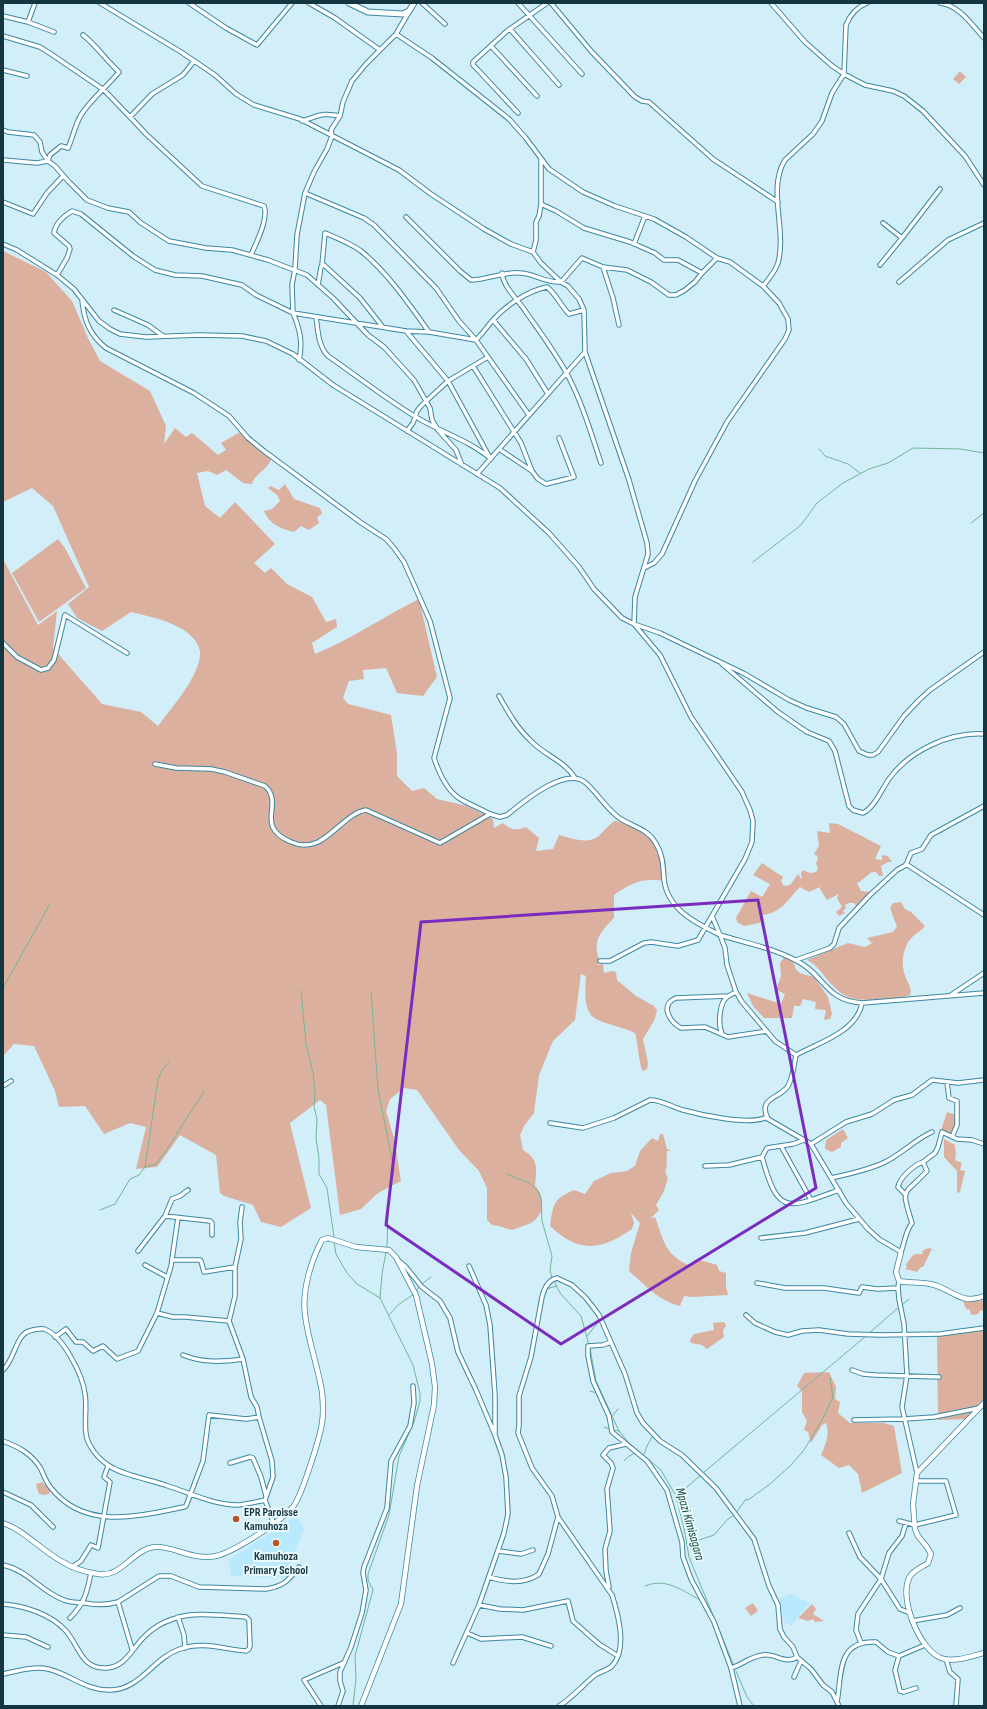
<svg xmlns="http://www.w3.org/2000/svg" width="987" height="1709" font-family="'Sofia Sans Condensed',sans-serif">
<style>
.built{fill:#b8e9fd}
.green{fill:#dcb09f}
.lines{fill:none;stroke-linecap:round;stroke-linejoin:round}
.stream{stroke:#73b597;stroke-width:1}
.minor-casing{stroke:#3a88a2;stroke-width:5.5}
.tertiary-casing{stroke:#3a88a2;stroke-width:6}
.secondary-casing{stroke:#3a88a2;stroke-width:7}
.minor{stroke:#fff;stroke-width:3.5}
.tertiary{stroke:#fff;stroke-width:4.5}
.secondary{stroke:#fff;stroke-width:5}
.marked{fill:none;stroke:#7b2cbf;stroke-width:3;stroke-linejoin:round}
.poi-dot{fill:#b95423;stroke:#eaf9fe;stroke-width:1.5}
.labels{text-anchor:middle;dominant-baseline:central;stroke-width:4;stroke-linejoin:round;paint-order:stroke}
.poi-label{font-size:12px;font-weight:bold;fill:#153641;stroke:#eaf9fe;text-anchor:start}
.water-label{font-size:13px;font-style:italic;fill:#114732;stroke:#eaf9fe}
</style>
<rect width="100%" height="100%" fill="#d1eef9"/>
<path class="built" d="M296,1516L304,1529L292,1558L288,1577L231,1576L229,1560Z
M790,1594L810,1603L791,1625L783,1622L779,1599Z"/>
<path class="green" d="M960,71L966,77L959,84L953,79Z
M3,251L46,272L72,301L88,338L100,361L150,391L166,426L164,444L175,428L186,437L192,433L218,455L226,450L221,443L240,432L244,437L271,459C268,470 255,473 252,484L243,483L226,470L217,475L208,471L197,473L205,506L220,518L235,502L275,544L254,563L265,573L271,568L287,584L312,597L326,622L336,619L337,627L312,643L315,654C352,639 384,616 419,599L437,677L423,696L397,693L386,668L363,670L364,679L349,681L343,698L348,704L391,715L397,753V776L412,791L424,788L437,799L467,806L493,819L494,828L503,823C511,830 516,831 526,827L539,838L536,851L553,849L559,835C571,838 587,845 599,836C604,831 608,825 615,821C631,823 657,837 663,853C667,862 666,872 667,881C642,878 634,881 614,895V918C601,931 591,942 600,961L597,965L603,964L604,973L611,971L616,972L617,980L636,996L654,1006L657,1010L654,1021L643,1039L648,1063L647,1069L643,1071C639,1066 638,1042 635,1033C596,1016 582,1029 586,976L581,974L575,1020L553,1041L539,1075L534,1113L524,1126L520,1135L523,1150C540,1160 536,1170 535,1186C544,1195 545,1211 535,1220C530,1225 519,1227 512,1230L499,1226L492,1225L487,1220V1188L479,1171L459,1150L417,1090L404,1088L390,1099L386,1111L394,1138L401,1181L378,1193L361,1209L340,1215L326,1105L320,1100L290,1123L311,1208L281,1227L261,1222L253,1205L224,1196L220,1193L216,1155L180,1135L157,1167L136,1169L146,1127L130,1123L104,1134L85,1106L59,1107L55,1091L34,1046L14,1044L3,1056V559L38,625L57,611L53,648L102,704L141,712L158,726C171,708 201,675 200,652C199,641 187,631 178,627C164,619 147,616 131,612L102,631L77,618L68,604L89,587L53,506L32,488L3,502Z
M285,484L294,499L320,508L322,514L317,517L319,523L309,530L301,526L294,532C281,529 269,524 264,511L272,509L280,501L277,495L268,488L270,486L279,490Z
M58,539L65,548L86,588L39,622L12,573Z
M829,823L838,824L881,846L875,859L882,860V855L888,856L892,862H888L881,866L883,876H879C873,864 865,881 857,883L861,891L870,892L858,907L854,903H849L845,905L846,908L843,911L845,913L839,916L836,912L842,907L837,898L839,894L827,900L820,889V887L809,892L800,887C787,900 782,913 762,915L764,920L759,923L744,926L737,922L736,918L751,891L762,897L770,884L753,875L762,863L783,877L781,881L783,885L787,886L791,884L798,874L802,880L801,873L803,870L810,873L816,872L818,869L816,863L818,859L817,856L814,854L819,846L817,831L830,833Z
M901,902L905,909L911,912L925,926C920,932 911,936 907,944C902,955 901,966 906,978C909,985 912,988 910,995C899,999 861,1002 851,998C844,996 838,991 833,986C824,977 819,966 807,960L848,943L865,947L872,943L867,938L893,932L897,927L890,908L893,903Z
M784,957C800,964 791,966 799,972C802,975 809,975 814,977L828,997L832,1014L830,1019L824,1020L826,1010L815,1009L816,1002L803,999L800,1006H794L792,1018H764L753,1006L747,993L781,1004L785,994L776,990L781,976L780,963Z
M947,1112L956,1115L957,1120L952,1136L941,1130Z
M843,1129L848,1138L841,1143V1147L832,1152L825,1149L826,1140Z
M660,1134H663L667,1149L670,1150V1151H667C666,1158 668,1165 665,1172L668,1178L664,1191L656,1205L659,1210L650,1219L655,1217C664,1241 664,1253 688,1265L697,1259L717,1265L719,1271L726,1273V1286L728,1295L692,1297L684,1296L680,1306C659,1301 645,1285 629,1271L631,1253L640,1223L631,1213L634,1223L632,1229C601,1251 578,1253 550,1226C553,1205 553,1199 574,1190L585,1194L594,1181L611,1173L627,1171L635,1166L640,1151L652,1138L658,1141Z
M944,1139L955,1145L956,1155L955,1160L962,1163L960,1170L965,1171L960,1192L957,1193V1171L944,1157Z
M928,1248L932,1249L923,1267H921L917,1272L905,1269L907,1267L906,1264L911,1258V1257L915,1254H923L922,1251Z
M984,1298V1310L979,1311V1314L971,1315L970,1310L966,1309L962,1299L980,1301Z
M724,1322L726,1326L723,1330L724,1337L707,1349L702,1345L691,1343L690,1340L694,1334L714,1330L713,1323Z
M984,1326V1402L968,1419L938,1420L937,1333L954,1332Z
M829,1372L836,1387L835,1399L840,1402L838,1413L850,1423H884L894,1426L902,1473L862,1493L858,1474L849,1465L839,1468L821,1455C826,1443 830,1435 826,1423L822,1425L811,1443L808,1432L804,1430L807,1421L802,1412V1391L797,1386L804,1373Z
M43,1482V1484L47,1485L51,1489L49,1494L45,1495L39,1494L36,1484Z
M753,1603L758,1611L751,1616L745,1608Z
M812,1604L816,1609L813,1614L824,1621L815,1622L813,1619L808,1621L798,1618Z"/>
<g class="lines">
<path class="stream" d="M819,449L825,456L848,464L860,473
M971,523L984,513
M753,562L801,525L817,503L843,483L869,469L888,463L913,448L960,449L984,453
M3,988L50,904
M301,991L306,1044L313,1073L315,1093L314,1107L317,1119L316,1139L319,1158V1174L327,1188L334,1237
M371,992L378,1089L394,1169L388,1207L387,1249
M145,1167L158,1080L162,1070L169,1062
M507,1174L529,1183L538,1191L541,1199L542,1221L552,1256L550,1270L552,1278
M100,1210L115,1204L130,1179L139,1175L145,1167L156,1164L166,1151L204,1091
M334,1242L336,1254L347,1273L357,1284L380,1298L413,1365L420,1393V1401L414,1422L399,1456L389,1515L368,1574V1580L373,1590L355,1656L356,1679L353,1706
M554,1281L560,1293L581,1316L589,1345
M422,1284L431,1277
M546,1289L557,1286
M416,1291L420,1286
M380,1298L382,1274L386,1252
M902,1305L909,1299
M389,1315L398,1305L414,1294
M868,1334L899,1307
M587,1336L600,1320
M590,1348L596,1381L619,1431L629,1443L661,1470L676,1496L684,1528L689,1557L734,1666
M590,1391L597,1393
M613,1415L618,1409
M604,1427L609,1429
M613,1430L619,1431
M644,1454L647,1446L652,1437
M624,1461L629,1456L635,1453
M703,1473L866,1336
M677,1500L681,1492L701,1475
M736,1513L746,1499L748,1500L770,1484L791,1465L804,1450L822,1420L833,1397L830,1378
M687,1544L714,1535L727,1520L734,1515
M645,1586C666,1577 683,1591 700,1600
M736,1671L747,1697L754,1706"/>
<defs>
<path id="minor" d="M100,3L181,52L215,75L236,94L254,105L300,119L399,170L431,194L484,229L511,244L533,252L541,263L561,282L568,286L579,299L584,310L585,352L629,480L647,543L648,554L635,597L634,624L660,655L691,717L742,792L750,810L753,821L752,842L745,859L698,940L678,946L651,942L644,943L610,961H600
M189,3L226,28L257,45L292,3
M309,3L335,18L380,50
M422,3L445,24
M518,3L582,74
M551,3L591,51L635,97L642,101L649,102L713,159L778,202
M771,3L805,42L831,65L844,74L865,85L893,91L904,96L923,111L965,156L984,185
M940,3C959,5 972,25 984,38
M409,12L396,34L366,64L352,81L343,102L340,116L331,130L332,136L327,149L314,172L305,193L297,235L295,269L292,285L293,313L406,331L429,332L476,340
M3,16L28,22L35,3
M28,22L54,32
M510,29L559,85
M396,34L432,58L509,119L525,137L549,169L583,192L615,206L654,219L686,237L717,258L730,262L763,286L779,303L788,319L789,330L785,339L727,422L695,481L662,554L654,563L644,568
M3,36L40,47L51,54L104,90L130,117L152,94L183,75L194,61
M491,46L537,96
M3,70L27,76
M518,113L478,70L473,65V62L507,31L547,3
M130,117L146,134L202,186L264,206C269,219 256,243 251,255
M302,121C319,116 322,112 340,116
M3,130L8,132L34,135L40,142L42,152L48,161
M3,160L37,163L48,161L55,166L69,182L87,200L108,208L129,212L141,223L169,241L206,248L232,250L268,260L307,275L333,298L368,335L384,347L414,380L430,408L432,420L438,430L456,450L462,465
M48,161L50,155L61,146L68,148C73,137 75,125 81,115C91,99 107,87 119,72C107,61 96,45 83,35
M305,193L364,218L374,225L436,288L459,321L476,340
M3,202L33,214L47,193L63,176
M541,204L556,211L584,228L630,242L655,253L664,260H678L702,273L717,258
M406,217L460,271L471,280C488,280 503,271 521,273C536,274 544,283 561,282L582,258L603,267L627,270L651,282L669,295H676L685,290L695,282L702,273
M883,223L902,238L940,189
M3,244L17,250L57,275L74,289L99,321L110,329L120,334L146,337L199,335L242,336L266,341L293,354L333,385L500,488L549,533L579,567L594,589L622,618L634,624L660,633L745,674L789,700L807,708L836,717L844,724L859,751L868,755H873L878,752L904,716L919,700L930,690L984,652
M634,244L645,216
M533,252L536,240V222L539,216L541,204V159
M322,265L325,233C337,238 350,243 361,251C388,273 409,304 429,332
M880,265L902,238
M603,267L613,298L619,325
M502,273C503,287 519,301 526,312C540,332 555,352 567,374C582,402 591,433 601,463
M57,275L67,258L70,249L69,246L54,233C55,223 64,216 72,211L81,214L133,256L155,270L175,275L202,276L242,285L256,295L293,313C300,329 303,343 299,360
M899,282L948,240L984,223
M318,285L321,267L324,265L360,298L382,326
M763,286C769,279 775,272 778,263C787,230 767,189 785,160L813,134L822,121L832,93L844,74L846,25C850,15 857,7 867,3
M82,300C84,321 90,335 106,348L194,393L229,416L248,438L264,451L360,522L386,539L394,548L404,562L430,621L450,698L434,758C439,773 447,792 462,800C471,805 481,809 490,814
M114,310L148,325L163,336
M316,317C318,330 318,346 328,356C357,376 386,399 416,417C440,432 469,440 491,459
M493,320L526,359L548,394
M406,331L448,381L489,456
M488,357L529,415
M473,366L521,443L532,471
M407,431L413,423L417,411L422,405L448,381L488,357L476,340C482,334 487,327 492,321C505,306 527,291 547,287C556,294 561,306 569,314L584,310
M499,449L532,471L538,479L546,484L574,477L559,438
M477,474L585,352
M3,643L17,657L41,670L48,668L54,660L65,615L127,653
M722,664L778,712L807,732L829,741L835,751L849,806L853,810L863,813C875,807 881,790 889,779C909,751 949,732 984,734
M499,696C508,712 517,728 531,741C544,755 565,761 575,778
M155,764L176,768L211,769L225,772L265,786C285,804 253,826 291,842C300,846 309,846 318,842C334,834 350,812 366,810L440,843L490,814L500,817L507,815C523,802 566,765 586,783C597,793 606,808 618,817C630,826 647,828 655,842C663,854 663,866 664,880C668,910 696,923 720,935L725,948L727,965L736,992L742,1002L775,1041L796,1055
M906,864L984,915
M712,916L720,935C746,943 773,948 797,961C825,975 824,1000 862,1003L984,993
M796,960L830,948L834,944L839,928L870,895L897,870L906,865L911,853L922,849L931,835L984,806
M951,995L984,973
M728,996L676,998C659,1005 670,1022 681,1028L705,1027L728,1037L767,1031
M862,1003C857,1032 818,1043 796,1055C794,1065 793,1077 788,1086C780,1099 757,1097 768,1119L811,1144L846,1203L868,1229L879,1239L901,1252C905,1242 905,1232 912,1223C900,1186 904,1196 927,1171L923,1162L935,1153L938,1147L942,1132L957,1139L972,1140L984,1144
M722,1034C718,1025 719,1003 727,997C729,995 733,994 736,992
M947,1082L949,1098L957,1101V1125L952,1137
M3,1086L11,1081
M550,1123L583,1128L614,1118L650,1100C662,1100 672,1107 683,1110C701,1115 750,1126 767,1117
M811,1144L846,1122L872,1114L894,1100L912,1095L932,1080L958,1083L984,1080
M781,1146L811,1200
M762,1157C778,1216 787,1209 839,1190
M705,1166L729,1165L762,1157L767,1148L793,1144L804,1140
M831,1178C845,1175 873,1168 885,1162C902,1154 914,1140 932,1132
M905,1194L898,1187C900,1177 914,1165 923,1162
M165,1216L172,1199L180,1196L188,1190
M761,1238L805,1233L859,1219
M138,1251L165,1216L210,1221L212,1223V1235
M172,1260H200L201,1261L204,1272L235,1267V1296L229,1321L243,1359L251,1397L257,1407L259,1417
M399,1261L405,1266L422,1287L440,1301L450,1318L458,1352L476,1390L495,1435L502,1455L506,1477L508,1514L504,1533L479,1605L453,1663
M145,1265L167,1277
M469,1266L486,1305L490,1325L495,1395V1433
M235,1267L241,1239L240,1222L242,1207
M757,1283L785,1288H824L859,1293L862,1287L877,1289L898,1288L899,1281
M898,1288L899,1299L904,1324L907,1375L902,1407L917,1473
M157,1313L173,1317H185L229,1321
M746,1315L755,1323L775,1332L788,1335L802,1331L819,1330L848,1334L881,1335L940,1334L984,1328
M55,1337L66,1329L76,1342H83L93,1351L103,1346L117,1359L138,1351L157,1313L171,1266L178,1218
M611,1342L603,1345L588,1346V1356L593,1381L609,1416L612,1432L647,1461L667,1490L682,1542L683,1557L691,1579L714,1622L731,1668L740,1706
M183,1355C203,1363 222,1362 243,1359
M3,1370C14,1361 16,1335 29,1331C33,1330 40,1328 44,1329C63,1335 83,1376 85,1394C88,1411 81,1433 91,1447C95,1454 102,1461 108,1465C121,1475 152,1480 168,1486C190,1493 212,1504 235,1505C245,1505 255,1502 265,1500
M852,1370L863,1374L875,1375L939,1377
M854,1420L904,1419L934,1417L979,1408
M3,1441C19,1447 32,1454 41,1469C44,1476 46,1482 51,1488C85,1531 139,1516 184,1507L186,1506L203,1461L209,1415L246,1419L259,1417L272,1461L273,1477L265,1500L274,1524
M230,1463L250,1457L253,1458L261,1477L266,1496
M3,1492L31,1505L53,1527
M899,1521L915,1525L956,1515L946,1481H916
M849,1533L860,1557L881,1579L900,1609L910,1613
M499,1551L521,1554L533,1550
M3,1565C28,1570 41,1592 64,1600C71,1603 78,1602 85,1603C95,1605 108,1605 118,1602L159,1576H171L199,1587L266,1589C284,1586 288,1581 299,1567
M72,1567L81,1561L91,1545L98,1548L110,1482L104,1477L108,1466
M489,1577C505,1582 524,1585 539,1574L548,1554L558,1517
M608,1587H609L606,1571L605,1549L610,1531L607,1489L613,1468L611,1463L603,1455L609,1448L626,1444
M118,1602L132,1649
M3,1604C25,1606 51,1614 66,1631C80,1647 81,1669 106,1668C126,1667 132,1648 145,1636C152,1629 163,1622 173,1619C192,1611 226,1616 246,1617L249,1620L250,1646L249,1649L246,1651C223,1649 203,1641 180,1649C153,1658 141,1689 111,1690C86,1691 70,1674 48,1669C34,1666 17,1671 3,1674
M479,1605L500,1609L523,1610L568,1601L573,1621L599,1644L618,1656
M178,1617L184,1635L185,1648
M70,1618C85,1603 87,1592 91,1573
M912,1621L947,1615L960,1608
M467,1633L481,1639L522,1637L551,1646
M3,1635L26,1637L48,1647
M861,1643L856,1630L858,1614L881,1579L889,1553L902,1536L906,1523
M899,1656L895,1670L900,1691L904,1692L916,1688
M946,1659L950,1672L958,1679L956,1706
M731,1668C742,1665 751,1656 763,1655C775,1653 786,1665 797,1657
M794,1677L801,1661
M321,1706L304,1680L343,1663
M338,1706L343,1691L340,1681V1672L351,1647L362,1613L366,1590L363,1573L364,1567L387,1508L391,1461L410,1426L414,1403L413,1386
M559,1706C572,1698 582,1686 594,1676C600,1671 607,1671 612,1666C628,1649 618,1614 612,1595L558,1517L552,1496L532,1468L518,1433L519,1426V1396L531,1357L542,1297C544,1289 548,1280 557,1278L572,1285L586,1298L599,1315L625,1374L637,1413L643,1423L660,1441L682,1455L716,1488L754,1539L769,1586L778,1605L780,1629L784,1637L793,1647L797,1657L811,1669L823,1685L832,1692L837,1702
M839,1706L837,1702C842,1673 837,1640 876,1642L888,1652L899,1656L925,1645"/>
<path id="tertiary" d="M901,1252L896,1272L899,1281C909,1283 920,1282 930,1284C952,1288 960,1306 984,1296
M984,1403L917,1473L913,1504L915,1529L918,1536L927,1547L931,1554L928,1563C921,1568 913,1570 909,1578C899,1600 920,1650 941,1658C954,1663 971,1656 984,1653
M3,1523C25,1531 40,1549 61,1561C72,1568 85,1572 98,1574C122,1578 132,1550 154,1547C173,1545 192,1561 216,1556C234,1552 280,1522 292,1508C301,1499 320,1437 322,1423C324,1412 323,1403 322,1392C318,1366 308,1341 305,1314C302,1290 311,1261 322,1240L328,1238L356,1247L389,1250L396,1257L416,1295L432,1364L435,1387L434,1405L417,1486L401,1604L361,1706"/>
<path id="secondary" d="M349,3L368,12L403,14L409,11L414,3"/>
</defs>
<use href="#minor" class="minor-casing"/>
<use href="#tertiary" class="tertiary-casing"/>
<use href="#secondary" class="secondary-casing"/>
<use href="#minor" class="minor"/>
<use href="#tertiary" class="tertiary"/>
<use href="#secondary" class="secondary"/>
</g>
<path class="marked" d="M758,900L816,1188L561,1344L386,1225L421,922Z"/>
<g class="poi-dot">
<circle cx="236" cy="1519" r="4"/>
<circle cx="276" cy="1543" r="4"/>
</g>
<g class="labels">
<g class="poi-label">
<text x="244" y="1512">EPR Paroisse<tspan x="244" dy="14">Kamuhoza</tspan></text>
<text x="276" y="1556" text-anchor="middle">Kamuhoza<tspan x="276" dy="14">Primary School</tspan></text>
</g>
<g class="water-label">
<text transform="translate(690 1524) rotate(74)">Mpazi Kimisagara</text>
</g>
</g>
<rect width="987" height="1709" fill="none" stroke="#153641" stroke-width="8"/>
</svg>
